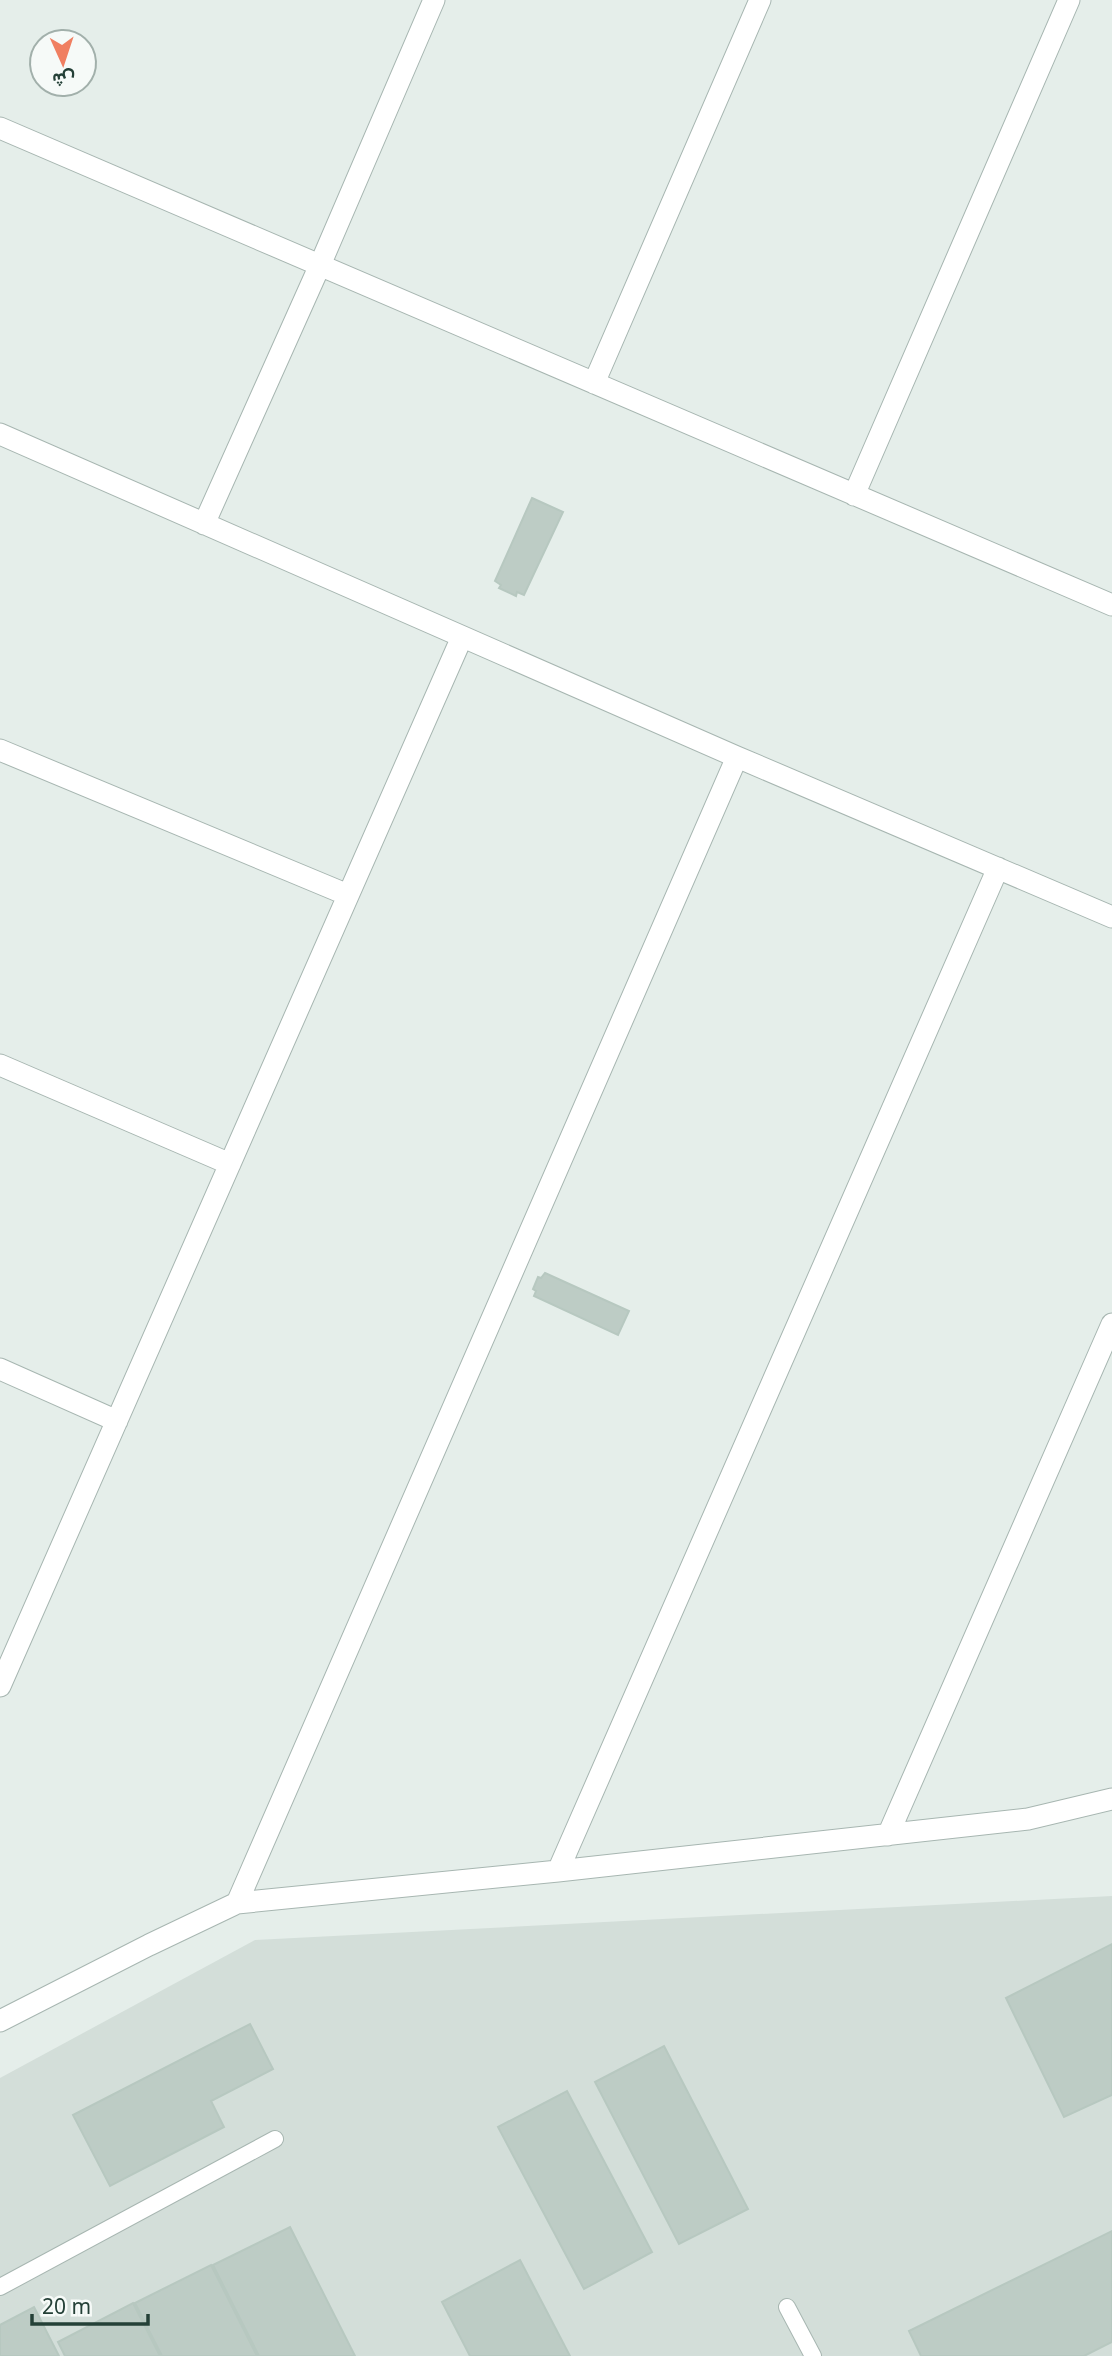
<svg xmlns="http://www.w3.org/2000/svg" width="1112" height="2356" font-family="'Noto Sans',Vazirmatn,sans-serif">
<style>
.built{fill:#d3ded9}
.building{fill:#bdccc5;stroke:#b7c8c0;stroke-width:2}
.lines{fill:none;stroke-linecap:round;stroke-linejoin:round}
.lane-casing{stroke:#a7b6b1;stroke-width:18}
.street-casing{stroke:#a7b6b1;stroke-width:23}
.lane{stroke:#fff;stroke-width:16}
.street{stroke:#fff;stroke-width:21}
</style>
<rect width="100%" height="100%" fill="#e5eeea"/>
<path class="built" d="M1112,1896V2356H0V2078L255,1940Z"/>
<path class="building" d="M532,498L563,512L524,595L517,592L516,596L499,588L501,585L495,581Z
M545,1273L629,1311L618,1335L534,1296L536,1291L533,1289L538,1277L541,1278Z
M1112,1944V2095L1064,2117L1006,1998Z
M250,2024L273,2069L211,2101L224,2127L110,2186L73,2115Z
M664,2046L748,2209L679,2244L595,2082Z
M567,2091L652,2252L584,2289L498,2127Z
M290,2227L355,2356H259L213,2265Z
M1112,2231V2342L1084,2356H921L909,2331Z
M520,2260L570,2356H470L442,2302Z
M211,2265L257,2356H162L135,2303Z
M133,2303L160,2356H65L58,2342Z
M34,2307L59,2356H0V2325Z"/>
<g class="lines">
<defs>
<path id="lane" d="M0,2287L275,2139
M787,2307L813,2356"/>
<path id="street" d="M0,128L1112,605
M594,383L760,0
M0,434L737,757L1112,917
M854,495L1069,0
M204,524L320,265L434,0
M0,750L348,895
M0,1065L230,1164
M0,1369L117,1421
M0,1686L462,637
M888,1835L1112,1324
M558,1871L998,868
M237,1903L737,757
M0,2021L149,1945L237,1903L558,1871L1028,1819L1112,1799"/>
</defs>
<use href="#lane" class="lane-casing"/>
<use href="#street" class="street-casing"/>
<use href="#lane" class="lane"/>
<use href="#street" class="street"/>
</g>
<g transform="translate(63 63) rotate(177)"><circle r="33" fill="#f6faf8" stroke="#a2b0ab" stroke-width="2"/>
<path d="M0-5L12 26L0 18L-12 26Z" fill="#f07f61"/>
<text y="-10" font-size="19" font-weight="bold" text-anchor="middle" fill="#244037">ش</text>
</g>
<path d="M32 2314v10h116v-10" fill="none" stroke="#244037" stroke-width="3.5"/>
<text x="42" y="2314" font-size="21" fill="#244037" stroke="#f6faf8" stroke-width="5" paint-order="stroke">20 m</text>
</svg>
